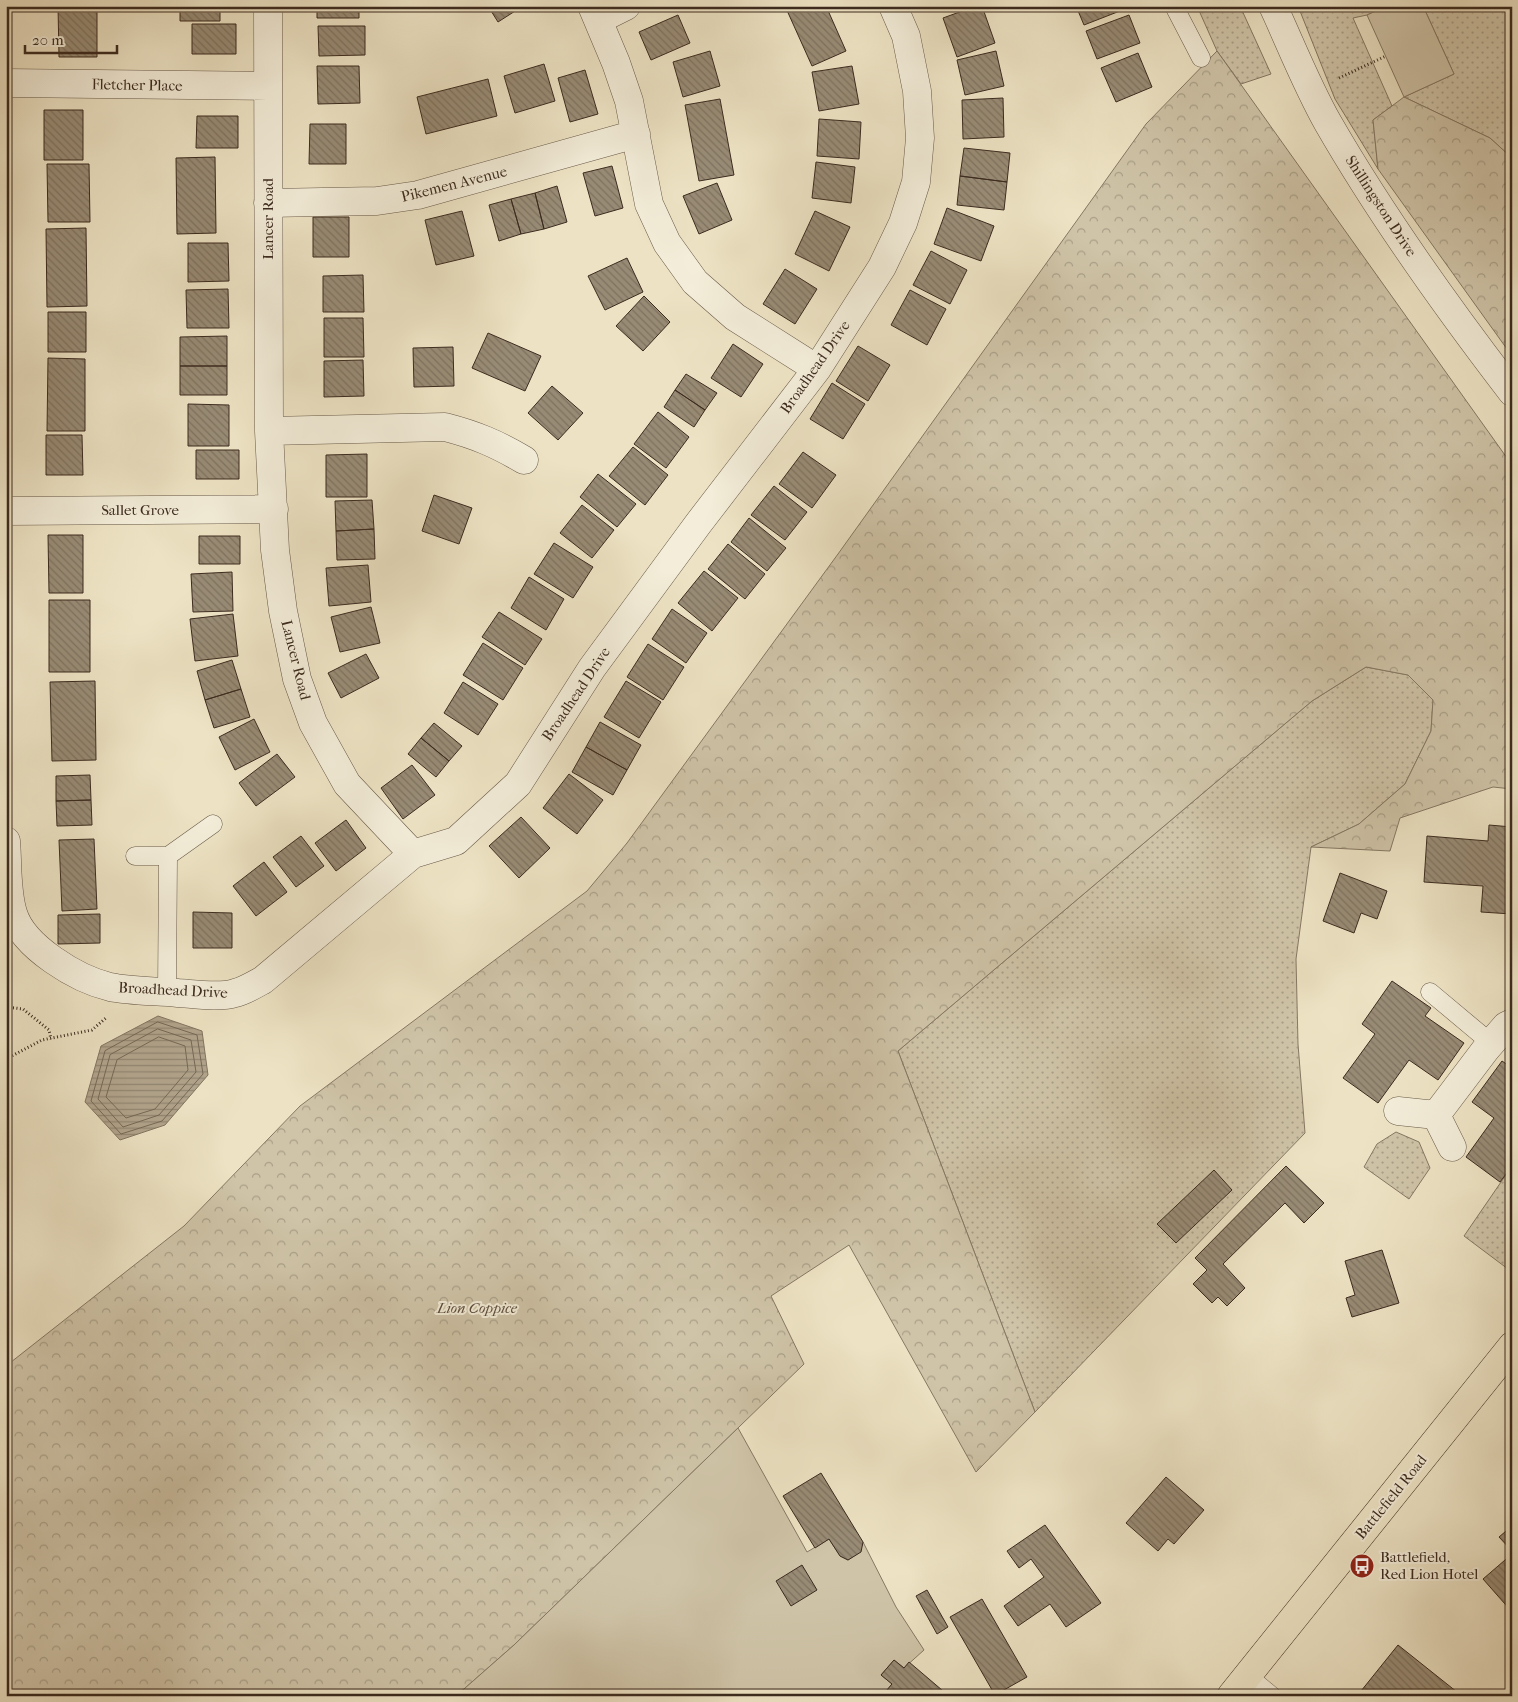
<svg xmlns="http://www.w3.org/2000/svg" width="1518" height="1702" font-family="'IM FELL French Canon',serif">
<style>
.grass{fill:url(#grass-dots);stroke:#867864}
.forest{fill:url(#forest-crowns);stroke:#867864}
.garden{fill:#cfc4a8;stroke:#867864}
.water{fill:url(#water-rules);stroke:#827460}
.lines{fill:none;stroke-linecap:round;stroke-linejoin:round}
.shore{stroke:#766856;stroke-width:1}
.building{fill:url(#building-back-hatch);stroke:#3c2b1f}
.lane-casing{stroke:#685948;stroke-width:19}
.street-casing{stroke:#685948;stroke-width:29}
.primary-casing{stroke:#3c2b1f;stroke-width:29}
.path{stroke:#3c2b1f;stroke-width:3;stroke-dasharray:1 2.5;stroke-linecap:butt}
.lane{stroke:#f3edd9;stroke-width:18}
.street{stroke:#f3edd9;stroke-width:28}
.primary{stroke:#ede3c4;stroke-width:28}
.labels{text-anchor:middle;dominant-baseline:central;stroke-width:4;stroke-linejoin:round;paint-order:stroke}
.street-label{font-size:15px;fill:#3c2b1f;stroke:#f3edd9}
.park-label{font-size:15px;font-style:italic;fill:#594a3a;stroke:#f3edd9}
.poi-label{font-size:15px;fill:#3c2b1f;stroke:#f3edd9;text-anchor:start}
</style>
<defs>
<pattern id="grass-dots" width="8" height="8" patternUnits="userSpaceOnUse" patternTransform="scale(1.25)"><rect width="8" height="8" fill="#cfc4a8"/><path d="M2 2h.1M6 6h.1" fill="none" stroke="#a99f88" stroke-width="1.8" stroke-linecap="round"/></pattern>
<pattern id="forest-crowns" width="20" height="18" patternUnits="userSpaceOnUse" patternTransform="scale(1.25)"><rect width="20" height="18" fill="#cfc4a8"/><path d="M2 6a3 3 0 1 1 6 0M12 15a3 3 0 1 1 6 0" fill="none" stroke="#a99f88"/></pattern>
<pattern id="water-rules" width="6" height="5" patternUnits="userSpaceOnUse" patternTransform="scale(1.25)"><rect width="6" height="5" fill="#b1a48c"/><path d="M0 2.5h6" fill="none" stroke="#918672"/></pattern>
<pattern id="building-back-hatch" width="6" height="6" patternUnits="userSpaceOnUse" patternTransform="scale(1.25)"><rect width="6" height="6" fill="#988b75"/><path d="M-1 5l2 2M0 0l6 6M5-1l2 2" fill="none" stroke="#7d725f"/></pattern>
</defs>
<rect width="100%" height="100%" fill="#ede3c4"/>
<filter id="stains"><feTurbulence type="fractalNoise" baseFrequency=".004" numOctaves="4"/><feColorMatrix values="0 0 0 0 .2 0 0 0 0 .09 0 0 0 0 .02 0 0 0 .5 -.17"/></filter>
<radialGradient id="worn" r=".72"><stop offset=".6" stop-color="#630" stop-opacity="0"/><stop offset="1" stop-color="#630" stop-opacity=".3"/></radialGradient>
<path class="grass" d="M1197,6H1240L1271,74L1241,84L1217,51Z
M1298,6H1387L1367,15L1353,18L1392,106L1373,120L1378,169L1335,99Z
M1423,6H1506L1512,18V158L1490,138L1404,97L1454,74Z
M1366,667L1408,675L1433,700L1431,731L1405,784L1359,824L1311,847L1296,959L1298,1044L1305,1133L1035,1412L898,1051L1312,701Z
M1396,1132L1419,1142L1430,1168L1409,1199L1364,1167L1377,1144Z
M1512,1166V1272L1464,1236Z"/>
<path class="forest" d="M1217,51L1512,465V789L1493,787L1400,818L1390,851L1311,847L1359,824L1405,784L1431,731L1433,700L1408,675L1366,667L1312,701L898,1051L1035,1412L976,1472L849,1245L771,1296L804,1364L514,1645L456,1696H6V1366L184,1226L300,1106L587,891L627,843L838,554L1146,124Z
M1404,97L1490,138L1512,158V356L1378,169L1373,120Z"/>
<path class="garden" d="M1387,6H1423L1454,74L1404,97L1367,15Z
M738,1428L807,1552L829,1539L840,1556L848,1560L860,1552L863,1542L896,1607L924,1650L904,1668L894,1660L881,1675L892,1684L885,1693L886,1696H680L678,1694L679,1696H456L514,1645Z"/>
<path class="water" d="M158,1016L202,1031L208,1075L165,1125L120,1140L85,1102L101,1046Z"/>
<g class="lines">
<path class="shore" d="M158,1022L197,1035L203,1074L162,1121L121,1134L91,1101L105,1051Z
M158,1029L191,1040L196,1072L159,1115L123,1127L98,1099L110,1055Z
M159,1037L185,1046L188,1070L155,1109L126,1118L106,1097L117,1060Z"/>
</g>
<path class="building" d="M58,6H97V57H59Z
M180,6H220V21H180Z
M317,6H359V18H317Z
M488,6H523L498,22Z
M785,6H826L846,51L812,66Z
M976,6H982L995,43L957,57L943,18Z
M1076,6H1124L1125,9L1084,25Z
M678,15L690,43L651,60L639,32Z
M1129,15L1140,43L1097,59L1086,31Z
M192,24H236V54H192Z
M318,26H365V55L319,56Z
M710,51L720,86L683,97L673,62Z
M996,51L1004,86L965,95L957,60Z
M1138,53L1152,87L1116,102L1101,68Z
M544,64L555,101L515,113L504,76Z
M317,66H359L360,103L318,104Z
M852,66L859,104L819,111L812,72Z
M585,70L598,114L570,122L558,78Z
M488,79L497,116L426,134L417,97Z
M1003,98L1004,137L963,139L962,100Z
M720,99L734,175L699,181L685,105Z
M44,110H83V160H44Z
M197,116H238V148H196Z
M819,119L861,122L859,159L817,156Z
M310,124H346V164H309Z
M964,148L1010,153L1007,182L960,176Z
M215,157L216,233L177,234L176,158Z
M816,162L855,167L851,203L812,198Z
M47,164H89L90,222H48Z
M612,166L623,208L595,216L583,173Z
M960,176L1007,182L1004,210L957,205Z
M717,183L732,220L699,234L683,196Z
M557,186L567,222L544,229L535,193Z
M535,193L544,229L521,234L511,199Z
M511,199L521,234L499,241L489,205Z
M947,208L994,226L981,261L934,244Z
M462,211L474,256L436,265L425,220Z
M815,211L850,227L829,271L795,254Z
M313,217H349V257H313Z
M86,228L87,306L47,307L46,229Z
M188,243H228L229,281L188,282Z
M931,251L967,270L950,304L913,285Z
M627,258L643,292L605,310L588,276Z
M785,269L817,289L795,324L763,304Z
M363,275L364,312H323V276Z
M228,289L229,328H187L186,290Z
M910,290L946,309L927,345L891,325Z
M644,296L670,322L643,351L616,326Z
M48,312H86V352H48Z
M324,318H363L364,357H324Z
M488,333L541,356L525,391L472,368Z
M227,336V366H180V337Z
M733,344L763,364L741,397L711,378Z
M858,346L890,365L868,401L836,381Z
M453,347L454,386L414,387L413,348Z
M48,358L85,359V431H47Z
M363,360L364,396L324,397V361Z
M180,366H227V395H180Z
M686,374L717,393L705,410L675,390Z
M832,383L865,404L843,439L810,419Z
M552,386L583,413L558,440L528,413Z
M675,390L705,410L694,427L664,407Z
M188,404L229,405V446H188Z
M658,412L689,437L666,468L634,444Z
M46,435H82L83,475H46Z
M633,447L668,475L645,505L609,476Z
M196,450H239V479H196Z
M803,452L836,475L812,508L779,484Z
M367,454V497H326V455Z
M598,474L636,504L617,527L580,497Z
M774,486L807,512L785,540L751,515Z
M434,495L472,508L459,544L422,531Z
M372,500L374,529L336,531L335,501Z
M582,505L614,530L592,558L560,533Z
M749,518L786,548L767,571L731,542Z
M374,529L375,559L337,560L336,531Z
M48,535H83V593H49Z
M199,536H240V564H199Z
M554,543L593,567L573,598L534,574Z
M728,544L765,574L745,599L708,569Z
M368,565L371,602L329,606L326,568Z
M704,571L738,598L712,631L678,603Z
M232,572L233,611L193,612L191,574Z
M529,577L564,599L546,630L511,608Z
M49,600H90V672H49Z
M371,607L380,643L340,652L331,617Z
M672,609L707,633L686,663L652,639Z
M499,612L542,639L525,665L482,637Z
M233,614L238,656L195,661L190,619Z
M483,643L523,668L503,700L463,675Z
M648,644L684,667L663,700L627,677Z
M366,654L379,678L341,698L328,673Z
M232,660L241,689L205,700L197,671Z
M95,681L96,760L52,761L50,682Z
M626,681L661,702L639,738L604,717Z
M463,682L498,704L478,735L444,713Z
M241,689L250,717L214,728L205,700Z
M254,719L270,752L235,770L219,737Z
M600,722L641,745L627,770L586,747Z
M434,723L462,746L449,761L421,738Z
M421,738L449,761L436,777L408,754Z
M586,747L627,770L613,795L572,772Z
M277,754L295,777L256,806L239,783Z
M412,765L435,795L403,819L381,788Z
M569,774L603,800L577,834L543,808Z
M90,775L91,800L56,801V776Z
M91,800L92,825L57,826L56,801Z
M521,817L550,848L519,878L489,846Z
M346,820L366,848L336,871L315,843Z
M1489,825L1512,827V914L1481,912L1483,886L1424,882L1427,836L1488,841Z
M301,836L324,866L296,887L273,857Z
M94,839L97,909L62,911L59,840Z
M264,862L287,892L256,916L233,886Z
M1340,873L1387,891L1377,919L1361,913L1354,933L1323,921Z
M193,912L232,913V948H193Z
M100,914V943L58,944V915Z
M1392,981L1431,1008L1425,1016L1464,1043L1438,1080L1409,1060L1378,1103L1343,1078L1375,1034L1362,1024Z
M1502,1061L1512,1068V1166L1500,1182L1466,1157L1494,1118L1472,1102Z
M1286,1166L1324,1203L1304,1223L1285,1203L1223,1264L1245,1288L1227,1306L1218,1297L1212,1303L1193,1284L1207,1270L1195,1258Z
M1214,1170L1232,1190L1176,1243L1157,1224Z
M1382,1250L1399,1303L1352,1317L1346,1298L1355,1295L1345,1261Z
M821,1473L863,1542L861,1552L848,1560L840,1556L829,1539L815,1548L783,1496Z
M1166,1477L1204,1510L1174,1544L1168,1539L1158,1551L1126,1523Z
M1045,1525L1101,1603L1066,1627L1050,1604L1018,1626L1004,1606L1044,1577L1031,1559L1019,1568L1007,1551Z
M1512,1526V1551L1499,1537Z
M1512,1554V1612L1483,1579Z
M802,1565L817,1590L791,1606L776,1581Z
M927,1590L948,1627L937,1634L916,1596Z
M982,1599L1027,1677L995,1695L950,1617Z
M1398,1645L1462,1696H1357Z
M894,1660L904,1668L909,1662L949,1696H891L886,1691L892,1684L881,1675Z"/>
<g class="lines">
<defs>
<path id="lane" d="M1174,6L1201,58
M135,856H168L213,824
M167,992L168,856
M1430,992L1491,1043
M1248,1676L1272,1696"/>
<path id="street" d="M268,6L269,431L275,550L283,611L297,679L313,723L347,784L413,854
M592,6L616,63L629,101L649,204L667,243L695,282L735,317L817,369
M1273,6C1291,45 1307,86 1328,123C1382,217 1446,306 1512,392
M598,20L626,6
M6,83L267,86
M268,203L377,201L418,195L636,134
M269,431L445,427C476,435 497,444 524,460
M6,511L274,509
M6,841C8,864 6,890 13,913C23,947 77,979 110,987C129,991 158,991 178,993C194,994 220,998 235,993C244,991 254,985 263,980L413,854L456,841L518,784L592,668L698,524L817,369L882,267L903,223L916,182L920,138L917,91L906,36L893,6
M1398,1111L1436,1115
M1436,1115L1486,1049L1506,1026L1512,1023
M1436,1115L1452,1147"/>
<path id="primary" d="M1231,1696L1512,1346"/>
</defs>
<use href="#lane" class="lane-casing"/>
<use href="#street" class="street-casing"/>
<use href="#primary" class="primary-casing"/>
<path class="path" d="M1506,6L1512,17
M1339,78L1386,56
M6,1007L23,1009L49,1030L51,1039
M6,1059L42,1040L92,1030L107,1017"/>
<use href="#lane" class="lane"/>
<use href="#street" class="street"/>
<use href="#primary" class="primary"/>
</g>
<defs>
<symbol id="bus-disc" viewBox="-11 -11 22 22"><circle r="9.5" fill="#8f2418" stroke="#f3edd9"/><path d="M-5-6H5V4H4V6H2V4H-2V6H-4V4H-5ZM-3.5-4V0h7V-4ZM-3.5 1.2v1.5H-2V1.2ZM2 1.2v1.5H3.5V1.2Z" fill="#fff"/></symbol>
</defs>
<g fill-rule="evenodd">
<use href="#bus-disc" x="1348" y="1552" width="28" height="28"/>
</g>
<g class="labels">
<g class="street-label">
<text transform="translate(137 85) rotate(1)">Fletcher Place</text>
<text transform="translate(454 184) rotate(-14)">Pikemen Avenue</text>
<text transform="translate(1381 206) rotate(57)">Shillingston Drive</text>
<text transform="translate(268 219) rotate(-90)">Lancer Road</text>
<text transform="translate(815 367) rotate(-55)">Broadhead Drive</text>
<text x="140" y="510">Sallet Grove</text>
<text transform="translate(296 660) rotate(76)">Lancer Road</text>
<text transform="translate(576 694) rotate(-56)">Broadhead Drive</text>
<text transform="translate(173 990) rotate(3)">Broadhead Drive</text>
<text transform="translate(1391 1497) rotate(-51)">Battlefield Road</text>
</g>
<g class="park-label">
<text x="477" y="1308">Lion Coppice</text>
</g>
<g class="poi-label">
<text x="1380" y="1557">Battlefield,<tspan x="1380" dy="17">Red Lion Hotel</tspan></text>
</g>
</g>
<rect width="1518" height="1702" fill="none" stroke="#ede3c4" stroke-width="25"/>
<rect x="8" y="8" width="1503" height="1687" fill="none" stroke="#3c2b1f" stroke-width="2.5"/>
<rect x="12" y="12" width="1493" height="1677" fill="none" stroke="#3c2b1f"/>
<path d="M25 45v8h92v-8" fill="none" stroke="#3c2b1f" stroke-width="2.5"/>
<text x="32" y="45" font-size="15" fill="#3c2b1f" stroke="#f3edd9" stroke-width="4" paint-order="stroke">20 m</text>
<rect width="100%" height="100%" filter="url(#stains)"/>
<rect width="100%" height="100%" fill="url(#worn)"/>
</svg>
